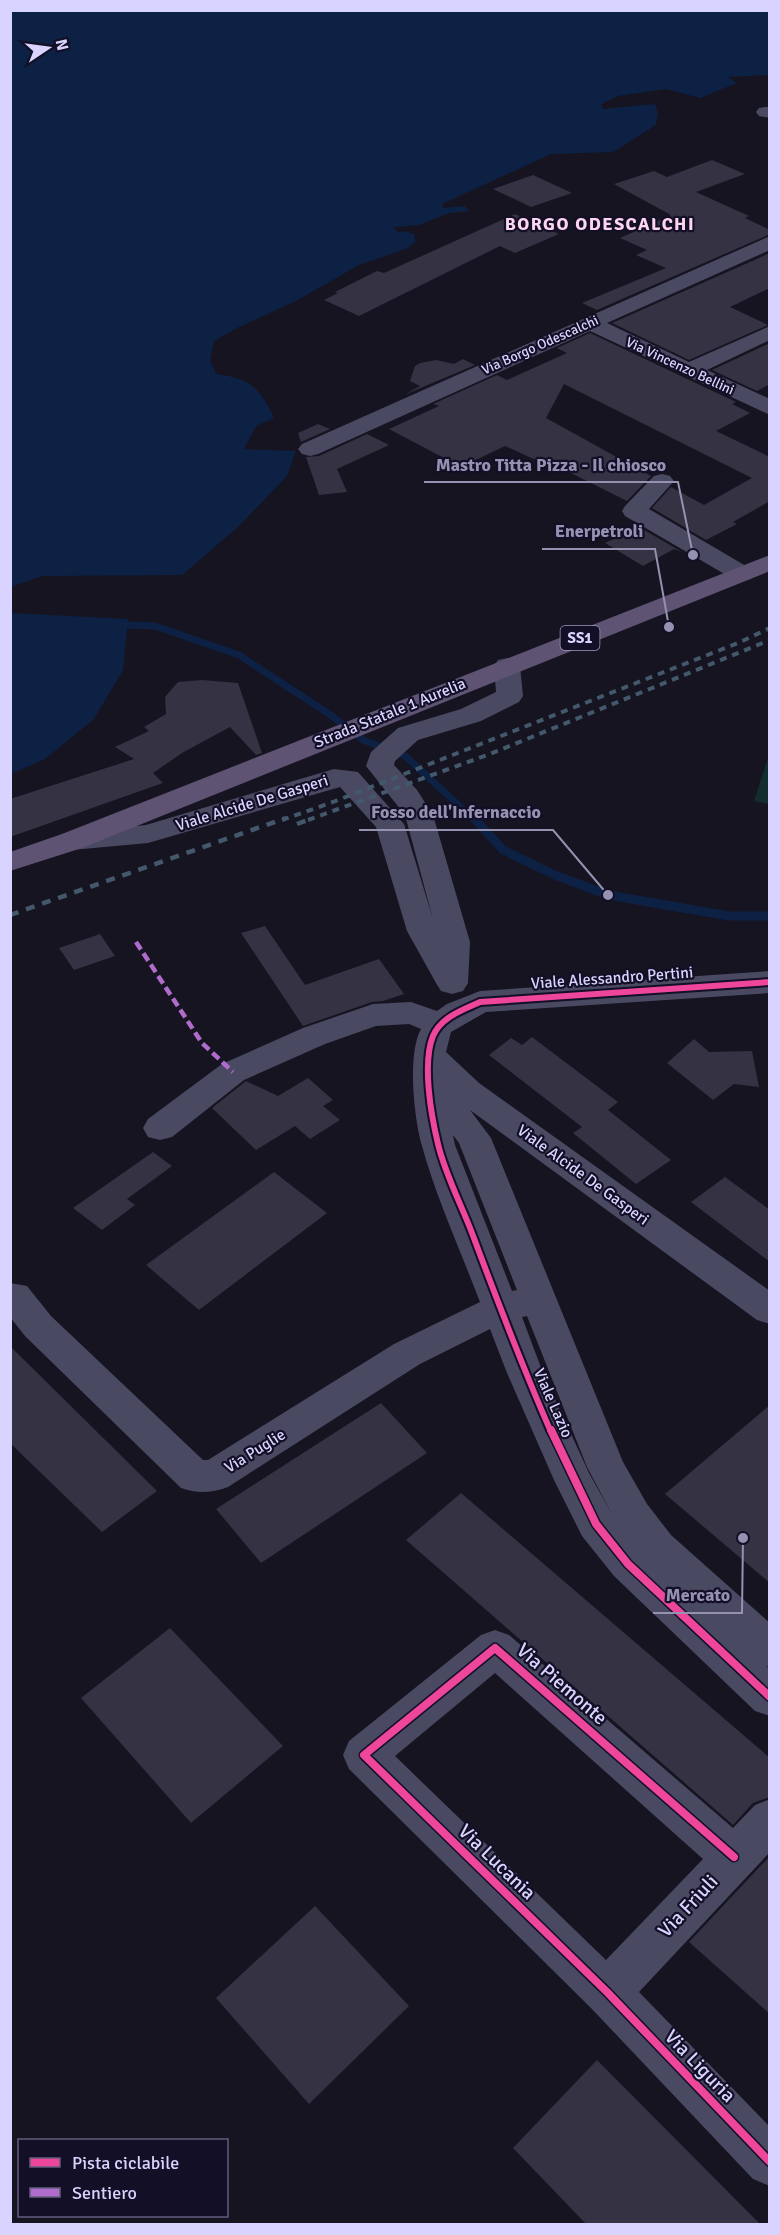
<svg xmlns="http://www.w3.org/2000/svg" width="780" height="2235" font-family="Signika,sans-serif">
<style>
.green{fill:#132c2d}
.water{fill:#0d2144}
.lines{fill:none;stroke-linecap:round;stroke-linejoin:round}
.stream-far1{stroke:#0d2144;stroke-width:7}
.stream{stroke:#0d2144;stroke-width:9}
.building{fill:#343243}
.minor{fill:#4a4962;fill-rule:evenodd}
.primary{fill:#5e5373;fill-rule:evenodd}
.rail-far1{stroke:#43596b;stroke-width:4;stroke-dasharray:7 6;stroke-linecap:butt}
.rail{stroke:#43596b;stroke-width:4.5;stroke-dasharray:9 8;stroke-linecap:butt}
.quiet{stroke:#b06ccc;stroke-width:4.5;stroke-dasharray:9 4.5;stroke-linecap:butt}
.cycleway-far1-casing{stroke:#130f26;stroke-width:10}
.cycleway-casing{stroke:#130f26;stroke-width:11}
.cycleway-far1{stroke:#ed469a;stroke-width:6}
.cycleway{stroke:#ed469a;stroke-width:8}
.labels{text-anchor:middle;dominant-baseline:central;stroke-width:4.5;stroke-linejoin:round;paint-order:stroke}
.far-street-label{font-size:14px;fill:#d9d4ff;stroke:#130f26}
.shield{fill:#130f26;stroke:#9e99be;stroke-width:1.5}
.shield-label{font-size:15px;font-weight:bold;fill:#d9d4ff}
.street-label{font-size:16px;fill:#d9d4ff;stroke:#130f26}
.far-district-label{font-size:18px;font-weight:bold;letter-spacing:1.5px;fill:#ffd6f0;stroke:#130f26}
.near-street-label{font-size:20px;fill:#d9d4ff;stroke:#130f26}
.leader{fill:none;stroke:#9591b1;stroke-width:2}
.callout-dot{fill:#9591b1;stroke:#130f26;stroke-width:2}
.callout-label{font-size:18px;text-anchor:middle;font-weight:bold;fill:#9591b1;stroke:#130f26;stroke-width:4.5;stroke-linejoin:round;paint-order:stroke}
</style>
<rect width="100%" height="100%" fill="#161421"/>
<path class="green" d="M769,755V804L754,801Z"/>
<path class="water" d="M11,10L769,11V75L728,77L737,83L700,98L666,89L618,96L601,104L603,109L655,104L658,113L656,125L613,152L551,154L442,204L444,208L465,206L469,211L449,213L419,225L393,227L399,233L404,231L414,234L416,242L406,249L359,265L296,301L237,328L214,341L210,360L216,374C250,379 259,386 274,418L256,426L244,449L296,451L287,476L239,526L182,575L42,576L11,587Z
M11,613L128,619L123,670L94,719L45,759L11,774Z"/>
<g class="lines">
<path class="stream-far1" d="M127,625L155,626L239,655L332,716L363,740L405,756L475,820"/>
<path class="stream" d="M474,818L503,850L555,875L608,895L729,916H770"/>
</g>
<path class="building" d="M712,160L745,174L696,192L749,216L745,218L770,230V234L597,310L582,303L666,268L636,255L647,250L620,238L671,215L614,184L654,171L667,177Z
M533,175L572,193L531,207L493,189Z
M515,214L559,234L515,253L500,246L359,316L324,300L338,293L335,292L377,271L384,273Z
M770,253V288L730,307L768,325L689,360L612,323Z
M590,333L736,402L732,404L750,413L716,431L770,457V501L733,522L737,524L706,540L652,508L671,487L704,505L752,478L564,384L546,418L651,476L627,501L555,465L551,467L505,446L461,467L389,429L439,406L433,404L497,375L507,380L567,353L557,348Z
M770,343V384L757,391L712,370Z
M463,359L475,365L404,395L420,386L410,381L415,366L420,363L436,360L454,364Z
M318,424L330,429L301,442L298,433Z
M367,434L389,445L337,469L347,492L319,495L306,457L319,456Z
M639,527L682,552L674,549L643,566L605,543Z
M202,680L238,683L262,753L256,755L230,727L182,753L153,773L163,783L10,837V799L134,759L115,747L149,731L144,727L166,714L165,697L178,682Z
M265,926L305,985L379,959L404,994L383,1001L372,1002L303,1026L241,933Z
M100,934L115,956L74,970L59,948Z
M532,1037L618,1102L608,1110L671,1160L636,1184L573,1133L582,1127L489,1055L511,1038L522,1045Z
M694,1039L709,1052L752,1051L759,1087L734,1084L713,1100L667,1063Z
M308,1078L333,1100L323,1106L340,1120L310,1139L295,1126L256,1150L212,1108L246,1081L278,1096Z
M153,1152L172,1166L127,1199L135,1205L102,1230L73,1208Z
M274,1172L327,1213L199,1310L146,1265Z
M725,1177L770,1210V1262L691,1202Z
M10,1346L157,1491L102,1532L10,1443Z
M381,1403L427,1453L261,1563L216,1509Z
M770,1405V1583L665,1494Z
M461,1493L770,1758V1797L753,1803L733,1825L406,1540Z
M170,1628L283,1746L191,1823L81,1698Z
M770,1856V2014L689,1942Z
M315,1906L409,2006L309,2104L216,1998Z
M597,2060L760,2224H586L513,2148Z"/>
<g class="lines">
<path class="minor" d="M765,107H770V118L759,116L756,112L759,108Z
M770,236V250L607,323L689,362L770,326V340L707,370L770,399V415L590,331L318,454L310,456L302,454L298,449L302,444Z
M662,474L670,476L674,481L649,509L751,569L754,574L751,579L742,581L733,579L625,516L622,511L625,506L654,476Z
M507,658L516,660L520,666L523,696L519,702L481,721L418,740L395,761L394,765L417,790L433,815L470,942L468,983L463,991L452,994L441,991L436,983L407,931L376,827L340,787L148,843L72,850L62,848L58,841L62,834L72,832L146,825L324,772L334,769L358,772L404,824L433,919L405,815L366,766L371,752L398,728L461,709L496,692L494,666L498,660Z
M770,971V993L486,1012L451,1032L446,1052L479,1083L770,1291V1324L757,1320L470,1110L491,1138L623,1462L647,1504L671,1535L770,1623V1667L766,1666L770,1669V1716L755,1711L614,1576L582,1536L554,1480L507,1373L490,1329L420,1364L228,1487C211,1493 198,1494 181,1488L25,1336L10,1317V1283L27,1286L51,1316L203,1460H208L394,1344L480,1302C461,1252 436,1197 422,1146C414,1119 407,1054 421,1029L409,1024L376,1026L325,1044L244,1080L172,1137L160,1140L148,1137L143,1128L148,1119L222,1064L303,1028L373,1004L411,1002L437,1011L447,1004L480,991ZM453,1135L459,1143L517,1290L512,1291L455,1145ZM527,1316L587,1467L613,1516L589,1473L543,1373L522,1317Z
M495,1630L509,1635L733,1828L755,1805L770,1799V1852L639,1992L770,2127V2186L753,2179L591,2008L349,1769L343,1755L349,1741L481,1635ZM495,1673L703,1859L606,1960L395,1756Z"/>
<path class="primary" d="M770,555V571L82,848L10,871V852L62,834Z"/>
<path class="rail-far1" d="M282,820L333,802L738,643L770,628
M308,820L490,754L770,640"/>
<path class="rail" d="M297,824L313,818
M10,915L286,818"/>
<path class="quiet" d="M136,942L202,1043L233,1072"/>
<defs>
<path id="cycleway-far1" d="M551,1432C522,1366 497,1300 472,1233C461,1204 445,1174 438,1144C431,1115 422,1063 433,1036C441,1017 463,1010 480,1002L770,982"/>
<path id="cycleway" d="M551,1430L596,1524L628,1564L770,1697
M734,1857L495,1648L364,1755L607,1992L770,2162"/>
</defs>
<use href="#cycleway-far1" class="cycleway-far1-casing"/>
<use href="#cycleway" class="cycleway-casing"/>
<use href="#cycleway-far1" class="cycleway-far1"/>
<use href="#cycleway" class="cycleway"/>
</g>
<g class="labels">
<g class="far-street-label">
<text transform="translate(540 345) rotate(-24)">Via Borgo Odescalchi</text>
<text transform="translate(680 366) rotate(25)">Via Vincenzo Bellini</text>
</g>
<rect class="shield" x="560.5" y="626" width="39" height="24" rx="4.5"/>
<g class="shield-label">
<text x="580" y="638">SS1</text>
</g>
<g class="street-label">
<text transform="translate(390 713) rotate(-22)">Strada Statale 1 Aurelia</text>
<text transform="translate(252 803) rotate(-17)">Viale Alcide De Gasperi</text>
<text transform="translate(612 978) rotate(-4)">Viale Alessandro Pertini</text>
<text transform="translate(583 1175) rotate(36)">Viale Alcide De Gasperi</text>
<text transform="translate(553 1403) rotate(66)">Viale Lazio</text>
<text transform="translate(255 1451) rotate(-32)">Via Puglie</text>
</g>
<g class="far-district-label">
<text x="600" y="224">BORGO ODESCALCHI</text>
</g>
<g class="near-street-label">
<text transform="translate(562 1684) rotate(41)">Via Piemonte</text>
<text transform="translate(497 1862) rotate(44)">Via Lucania</text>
<text transform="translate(688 1906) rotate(-47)">Via Friuli</text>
<text transform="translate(700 2066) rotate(46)">Via Liguria</text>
</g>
</g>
<path class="leader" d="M693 555L678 482H424M669 627L655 549H542M608 895L553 830H359M743 1538L742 1613H653"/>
<g class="callout-dot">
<circle cx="693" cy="555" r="6"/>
<circle cx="669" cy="627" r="6"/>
<circle cx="608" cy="895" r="6"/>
<circle cx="743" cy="1538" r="6"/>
</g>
<g class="callout-label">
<text x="551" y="471">Mastro Titta Pizza - Il chiosco</text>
<text x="599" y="537">Enerpetroli</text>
<text x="456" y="818">Fosso dell'Infernaccio</text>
<text x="698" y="1601">Mercato</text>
</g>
<rect width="780" height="2235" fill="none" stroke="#d9d4ff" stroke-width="24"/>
<rect x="18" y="2139" width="210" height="78" fill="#130f26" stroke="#625e7d" stroke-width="1.5"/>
<rect x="30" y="2158" width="30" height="9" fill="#ed469a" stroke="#625e7d" stroke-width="1.5"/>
<text x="72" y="2169" font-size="18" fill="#d9d4ff">Pista ciclabile</text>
<rect x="30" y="2188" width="30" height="9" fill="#b06ccc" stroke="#625e7d" stroke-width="1.5"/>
<text x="72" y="2199" font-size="18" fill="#d9d4ff">Sentiero</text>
<g transform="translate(48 48) rotate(77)" stroke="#130f26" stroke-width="4.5" paint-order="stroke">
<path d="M0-4.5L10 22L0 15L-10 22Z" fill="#d9d4ff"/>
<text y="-9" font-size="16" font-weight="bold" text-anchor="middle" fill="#d9d4ff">N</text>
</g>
</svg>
